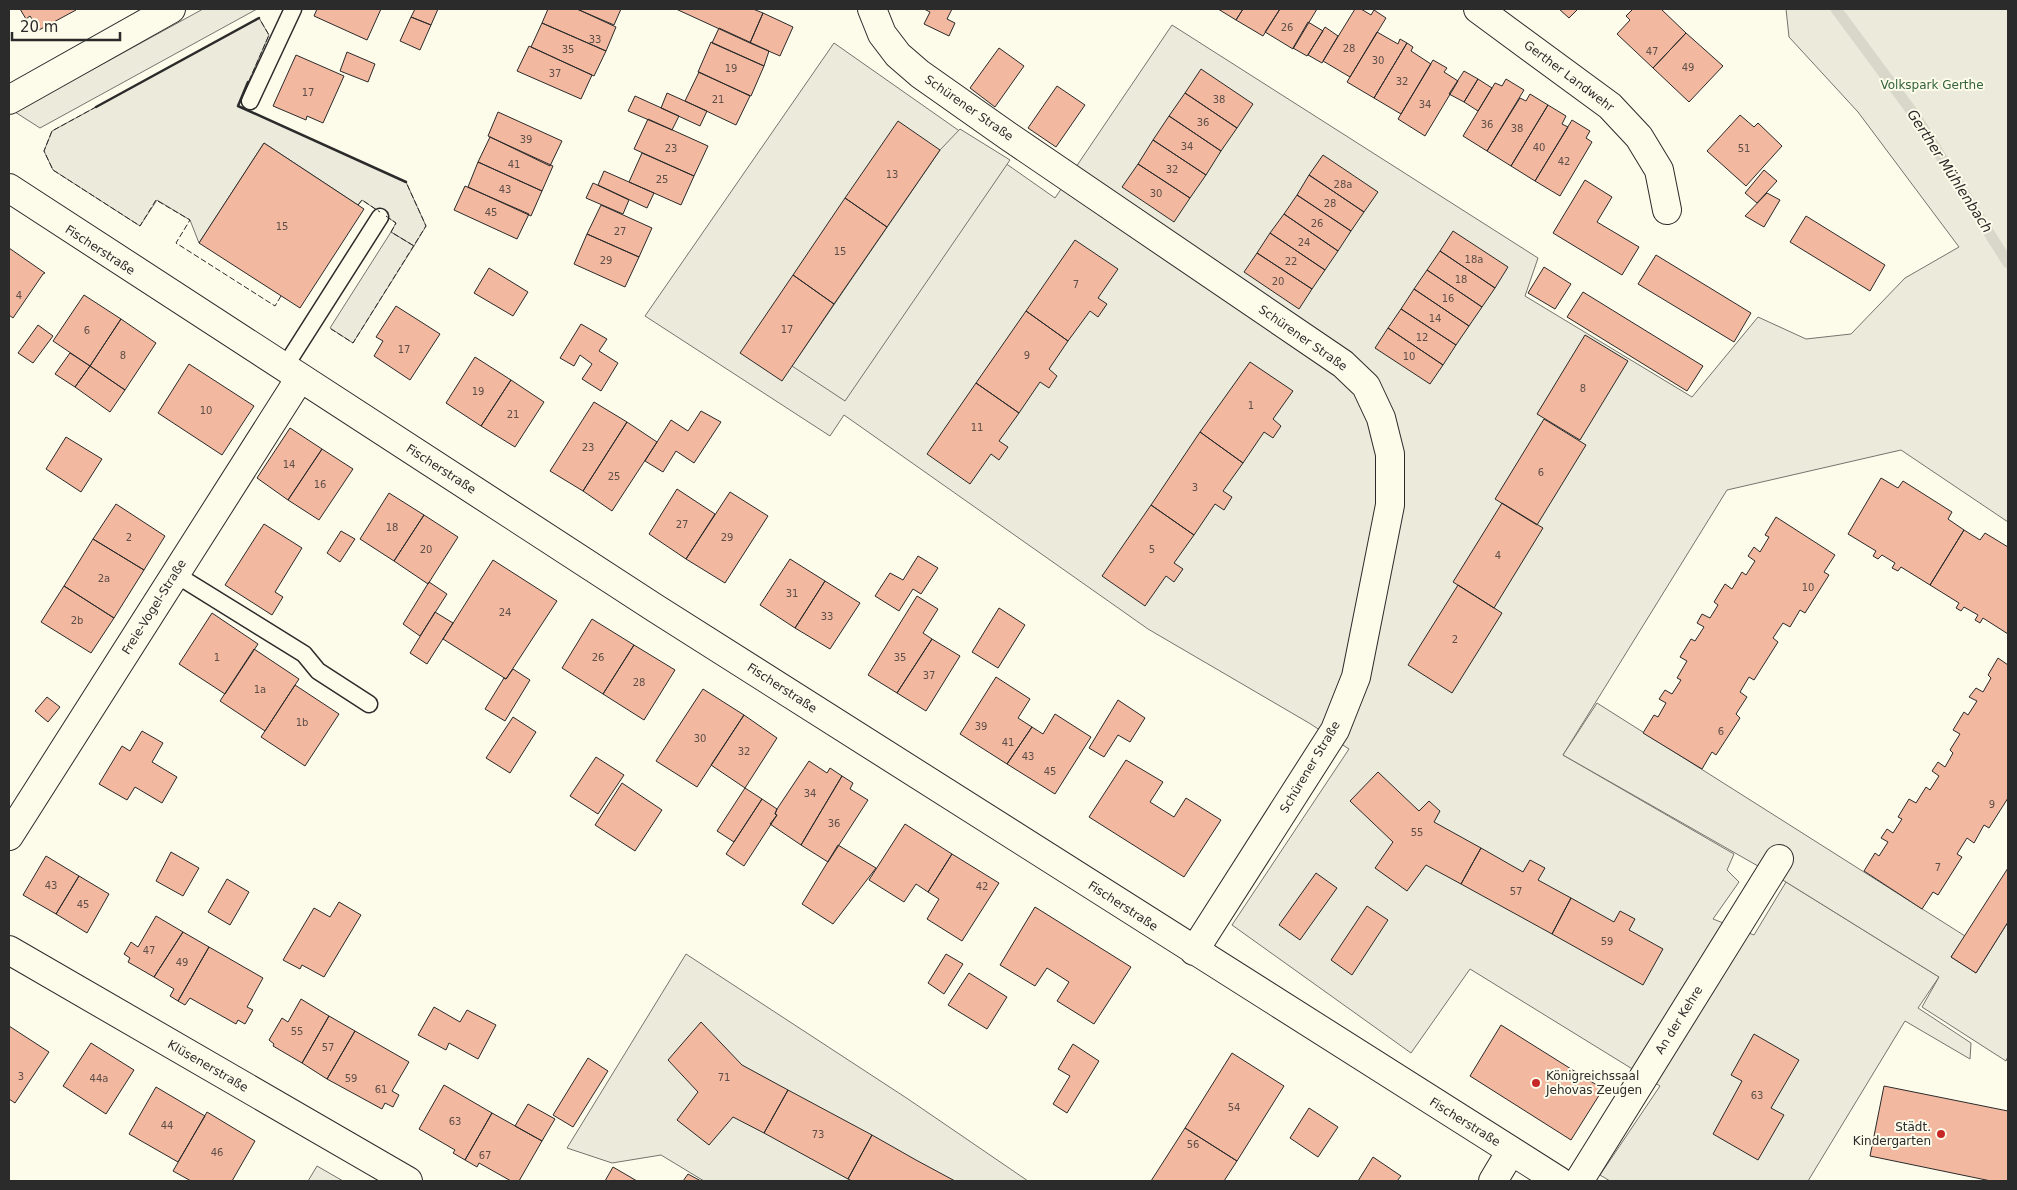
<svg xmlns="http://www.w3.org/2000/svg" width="2017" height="1190" font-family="'DejaVu Sans',sans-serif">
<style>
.green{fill:#ecebdb;stroke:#74746e}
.parking{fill:#eceadb;stroke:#74746e}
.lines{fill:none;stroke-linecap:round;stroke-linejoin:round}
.stream{stroke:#d8d7c9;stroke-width:11}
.building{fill:#f2b8a0;stroke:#2b2b2b}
.service-casing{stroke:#2b2b2b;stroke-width:19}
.minor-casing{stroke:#2b2b2b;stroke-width:30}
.service{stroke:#fdfbea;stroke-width:16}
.minor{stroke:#fdfbea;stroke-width:28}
.fence{stroke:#2b2b2b;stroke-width:1;stroke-dasharray:6 2.5;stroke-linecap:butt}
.wall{stroke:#2b2b2b;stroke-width:2.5}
.poi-dot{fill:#c62828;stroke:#fdfbea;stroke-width:2}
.labels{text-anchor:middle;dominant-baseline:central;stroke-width:4;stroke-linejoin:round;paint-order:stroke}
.number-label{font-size:10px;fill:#5d4e48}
.street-label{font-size:12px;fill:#2b2b2b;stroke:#fdfbea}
.park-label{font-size:12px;fill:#34623c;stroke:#fdfbea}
.poi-label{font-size:12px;fill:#2b2b2b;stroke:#fdfbea;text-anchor:start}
.water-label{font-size:14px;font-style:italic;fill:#2b2b2b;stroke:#fdfbea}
</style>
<rect width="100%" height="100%" fill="#fdfbea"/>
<path class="green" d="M1786,9H2008V522L1901,450L1727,490L1563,755L1734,854L1727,870L1739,882L1713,919L1754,935L1786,882L1939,977L1918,1008L1971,1043L1970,1059L1905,1021L1808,1181H1610L1600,1175L1660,1086L1470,969L1411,1053L1232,925L1349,749L1309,723L1148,629L844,415L830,436L645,316L834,43L1055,198L1172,25L1538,258L1525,296L1692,397L1758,317L1806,339L1851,334L1905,278L1959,247L1858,112L1789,37Z
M259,18L269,35L238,106L406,182L426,226L414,246L391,232L396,223L362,200L358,205L264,143L199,243L190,220L157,200L140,226L53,170L44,151L52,131Z
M686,954L908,1099L1028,1181H704L661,1155L612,1163L567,1148Z"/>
<path class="parking" d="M203,9H257L40,128L15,112Z
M960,129L1010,160L845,401L792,366L940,150Z
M391,232L414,246L353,343L330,328Z
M1597,703L1965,936L1951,957L1976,973L2008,922V1056L2006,1061L1922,1007L1939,977L1786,882L1563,755Z
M317,1166L343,1181H308Z"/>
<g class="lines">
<path class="stream" d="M1836,9L1916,117L2008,263"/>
</g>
<path class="building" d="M20,9H76V10L39,30L30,16L26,19Z
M317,9H381L367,40L314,16Z
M415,9H438L431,25L411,17Z
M548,9H577L616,27L606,51L542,23Z
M577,9H621L614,25Z
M676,9H753L763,13L750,43Z
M924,9H952L947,19L955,23L949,36L924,24L930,12Z
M1218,9H1243L1236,20Z
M1243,9H1280L1263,36L1236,20Z
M1280,9H1317L1293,49L1265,32Z
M1355,9H1361L1371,15L1374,10L1386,18L1350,77L1323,61Z
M1559,9H1578L1569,18Z
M1633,9H1661L1686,33L1653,68L1617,34L1630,20L1626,16Z
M763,13L793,27L780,56L750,43Z
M411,17L431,25L420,50L400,41Z
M1308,22L1323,31L1307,56L1293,48Z
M542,23L606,51L594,76L531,47Z
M1325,27L1338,36L1322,63L1308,55Z
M719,28L769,51L764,66L712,43Z
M1377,32L1398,44L1400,39L1407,43L1374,98L1347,82Z
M1686,33L1723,66L1689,102L1653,68Z
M711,42L764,66L751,96L698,72Z
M1407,43L1413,47L1411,51L1431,64L1401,114L1374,98Z
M529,46L592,75L581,99L517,71Z
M999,48L1024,66L995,107L970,88Z
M347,52L375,64L368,82L340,71Z
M296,55L344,76L323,123L307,116L306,120L273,106Z
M1433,60L1447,68L1444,72L1458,81L1425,136L1398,119Z
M1201,69L1253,104L1237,128L1185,93Z
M1464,71L1478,79L1464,102L1449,94Z
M699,72L750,96L736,125L685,101Z
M1478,79L1492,88L1478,111L1464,102Z
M1506,79L1524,90L1487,151L1463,136L1495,83L1502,86Z
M1057,86L1085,105L1056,147L1028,128Z
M667,93L707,111L700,126L661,108Z
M1185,93L1237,128L1221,151L1169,116Z
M1530,94L1548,105L1511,166L1487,151L1520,98L1526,101Z
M635,96L679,116L672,130L628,111Z
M1548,105L1566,116L1562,124L1568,127L1535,181L1511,166Z
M498,112L562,141L550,166L488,136Z
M1740,115L1754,127L1758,123L1782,146L1746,186L1707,151Z
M1169,116L1221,151L1206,175L1153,140Z
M648,119L708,146L694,176L634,149Z
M1572,120L1590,131L1586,138L1592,142L1560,196L1535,181Z
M898,121L940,150L887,227L845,198Z
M490,137L553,166L542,191L478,162Z
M1153,140L1206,175L1190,198L1138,164Z
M264,143L364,209L300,308L199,243Z
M642,153L694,176L681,205L629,182Z
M1323,155L1378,192L1364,212L1309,175Z
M478,162L542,191L531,216L468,187Z
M1138,164L1190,198L1174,222L1122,187Z
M1764,170L1777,181L1757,203L1745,193Z
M604,171L654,193L647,208L598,185Z
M1309,175L1364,212L1351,231L1297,195Z
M1585,180L1612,197L1597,222L1639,247L1622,275L1553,233Z
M593,183L629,200L623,214L586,198Z
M465,186L529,214L517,239L454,210Z
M1767,193L1780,200L1764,227L1745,216Z
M1297,195L1351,231L1338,251L1284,214Z
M845,198L887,227L834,304L793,275Z
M601,205L652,228L639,257L587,234Z
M1284,214L1338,251L1325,270L1270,233Z
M1806,216L1885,265L1870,291L1790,242Z
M1453,231L1508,267L1495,288L1440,251Z
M1270,233L1325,270L1312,289L1257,253Z
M587,234L639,257L625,287L574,264Z
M1075,240L1118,269L1098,298L1107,304L1098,317L1090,311L1068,341L1026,311Z
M9,248L45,273L43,274L13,318L9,315Z
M1440,251L1495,288L1482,307L1427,270Z
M1257,253L1312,289L1299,309L1244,272Z
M1656,255L1751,313L1734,342L1638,284Z
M1544,267L1571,284L1555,309L1528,293Z
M489,268L528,292L513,316L474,293Z
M1427,270L1482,307L1469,326L1414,289Z
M793,275L834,304L782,381L740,353Z
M1414,289L1469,326L1456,345L1401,309Z
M1583,292L1703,366L1687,391L1567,317Z
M84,295L121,319L90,366L53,341Z
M396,306L440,334L410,380L374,356L383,341L376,337Z
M1401,309L1456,345L1443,365L1388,328Z
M1026,311L1068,341L1049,369L1057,376L1049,388L1040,382L1019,413L976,383Z
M121,319L156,343L125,390L90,366Z
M581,324L607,339L599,351L618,363L601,391L582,379L592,364L580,355L574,366L560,358Z
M38,325L53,336L33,363L18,353Z
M1388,328L1443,365L1430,384L1375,348Z
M1585,335L1628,361L1580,440L1537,414Z
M70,353L90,366L75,387L55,374Z
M475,357L511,380L481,426L446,403Z
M1250,362L1293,391L1273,419L1281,426L1273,438L1264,432L1243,463L1200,432Z
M189,364L254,406L222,455L158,413Z
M90,366L125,390L110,412L75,387Z
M511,380L544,402L515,447L481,426Z
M976,383L1019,413L999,441L1008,447L999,460L991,454L970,484L927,454Z
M594,402L627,422L583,491L550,471Z
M701,411L721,422L694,463L676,451L663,472L645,461L671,420L688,431Z
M1544,419L1586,445L1537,525L1495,499Z
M627,422L657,442L612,511L583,491Z
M290,428L322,449L288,500L257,478Z
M1200,432L1243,463L1223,491L1232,497L1224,510L1215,504L1194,535L1151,505Z
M66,437L102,459L81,492L46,469Z
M322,449L353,469L319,520L288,500Z
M1881,478L1898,488L1903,481L1952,512L1948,519L1964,530L1930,585L1901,567L1898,571L1892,568L1895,563L1882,555L1878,559L1873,556L1876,551L1848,534Z
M677,489L715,514L686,559L649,534Z
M730,492L768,516L725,583L686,559Z
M389,493L424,515L394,561L360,539Z
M1502,503L1543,528L1494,608L1453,582Z
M116,504L165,536L144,570L93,539Z
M1151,505L1194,535L1174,563L1183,569L1174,582L1166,576L1145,606L1102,576Z
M424,515L458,537L428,584L394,561Z
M1776,517L1835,555L1824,572L1829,575L1805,613L1800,610L1790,627L1783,623L1773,638L1778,642L1754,680L1749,677L1740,692L1747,697L1736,714L1740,718L1716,755L1712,752L1702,769L1643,733L1654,715L1658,717L1666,703L1659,699L1665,690L1672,694L1681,680L1677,678L1687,661L1680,657L1691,639L1695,641L1704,627L1697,623L1702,614L1710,618L1718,605L1714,602L1725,584L1732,589L1742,572L1746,575L1755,561L1748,556L1754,547L1760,552L1769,537L1765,535Z
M264,524L302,548L275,592L283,597L272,615L225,585Z
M1964,530L1980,540L1985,533L2008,547V634L1983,618L1980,623L1975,620L1978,615L1964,607L1961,611L1956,608L1959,603L1930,585Z
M341,531L355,539L340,562L327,553Z
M93,539L144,570L114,618L64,586Z
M918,556L938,568L921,594L913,589L899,611L875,596L890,573L903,580Z
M790,559L825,581L795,628L760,605Z
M493,560L557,601L506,679L443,639Z
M825,581L860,603L830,649L795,628Z
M429,582L447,594L420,636L403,624Z
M1458,585L1502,613L1452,693L1408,665Z
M64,586L114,618L91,653L41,622Z
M917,596L938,609L923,633L932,639L897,693L868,675Z
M999,608L1025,625L998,668L972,652Z
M435,612L453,623L427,664L410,653Z
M212,613L258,644L225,694L179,664Z
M592,619L634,645L603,694L562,668Z
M932,639L960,656L926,711L897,693Z
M634,645L675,670L644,720L603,694Z
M254,649L299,679L265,731L220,701Z
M1998,658L2008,665V798L1989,828L1984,825L1974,843L1967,838L1957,854L1962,857L1938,895L1933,892L1922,909L1864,871L1875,853L1879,856L1888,842L1881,838L1887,829L1893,833L1902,819L1898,817L1909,799L1916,803L1926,787L1930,790L1939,776L1932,771L1938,762L1945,767L1953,753L1950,750L1960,734L1953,730L1964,712L1968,715L1977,701L1969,697L1976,688L1983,692L1991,678L1988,675Z
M513,669L530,680L505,721L485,709L504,678L506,679Z
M996,677L1030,699L1018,718L1032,727L1007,764L960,734Z
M295,685L339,714L305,766L261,737Z
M703,689L744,715L697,787L656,761Z
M47,697L60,707L48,722L35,711Z
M1118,700L1145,718L1130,742L1118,735L1104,757L1089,748Z
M1055,714L1091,737L1055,794L1007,764L1032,727L1043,734Z
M744,715L777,738L745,788L711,765Z
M513,717L536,732L510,773L486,758Z
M142,731L163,743L152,762L177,777L162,803L135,787L127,800L99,784L122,746L130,751Z
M596,757L624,775L598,814L570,796Z
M1126,760L1163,782L1150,802L1174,817L1186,798L1221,820L1184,877L1089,817Z
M809,761L827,773L830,768L842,776L801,845L770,824L777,815L775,814L777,809Z
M1378,772L1419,811L1429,801L1440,811L1434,822L1481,848L1461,884L1426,865L1407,891L1375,868L1393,842L1350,801Z
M842,776L853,783L850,789L868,800L828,862L801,845Z
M622,783L662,810L635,851L595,825Z
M745,788L762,799L734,842L717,831Z
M762,799L777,809L775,814L777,815L744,866L726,854Z
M905,824L952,854L928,892L916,884L904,902L869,880Z
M838,845L876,868L833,924L802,904Z
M1481,848L1523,872L1530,860L1545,868L1538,880L1571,898L1552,934L1461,884Z
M171,852L199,868L183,896L156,881Z
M952,854L999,883L962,941L927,919L939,899L928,892Z
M46,856L79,876L56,914L23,895Z
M2008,868V922L1976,973L1951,957Z
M1316,873L1337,888L1300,940L1279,925Z
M79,876L109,894L87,933L56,914Z
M227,879L249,892L230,925L208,912Z
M1571,898L1614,922L1620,911L1635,919L1629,930L1663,949L1643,985L1552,934Z
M339,902L361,915L324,977L302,965L300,969L283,960L314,908L330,917Z
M1367,906L1388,920L1352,975L1331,960Z
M1035,907L1131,967L1094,1024L1057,1001L1069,982L1047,968L1035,986L1000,965Z
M156,916L183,932L154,977L128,962L130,958L124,954L131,942L138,947Z
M183,932L209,947L178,1001L170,996L174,989L154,977Z
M209,947L263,978L247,1007L253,1010L245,1024L238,1020L236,1024L190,998L185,1005L178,1001Z
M946,954L963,964L944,994L928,983Z
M969,973L1007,997L987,1029L948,1005Z
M301,999L329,1016L302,1063L273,1046L274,1044L269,1040L282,1018L288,1022Z
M434,1007L460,1022L467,1010L496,1025L478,1059L449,1043L446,1050L418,1035Z
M329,1016L355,1031L327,1079L302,1063Z
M701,1022L742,1065L788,1090L764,1133L733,1117L709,1145L677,1120L698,1092L668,1060Z
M1501,1025L1603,1089L1571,1140L1470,1076Z
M9,1026L49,1052L15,1103L9,1099Z
M355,1031L409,1062L392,1091L399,1095L393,1107L385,1103L382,1109L327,1079Z
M1754,1034L1799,1060L1771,1108L1784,1115L1758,1160L1713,1134L1742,1081L1731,1075Z
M91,1043L134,1070L106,1114L63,1086Z
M1073,1044L1099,1061L1067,1113L1053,1104L1070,1076L1058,1069Z
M1232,1053L1284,1086L1237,1161L1185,1128Z
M588,1058L608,1071L573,1127L553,1115Z
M444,1085L492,1113L465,1160L453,1153L455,1150L419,1129Z
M1884,1086L2008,1111V1181H1991L1870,1156Z
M156,1087L205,1116L178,1162L129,1134Z
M788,1090L872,1135L848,1179L764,1133Z
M528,1104L555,1119L542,1141L515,1126Z
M1309,1108L1338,1127L1318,1157L1290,1138Z
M207,1112L255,1141L232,1181H191L173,1171Z
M492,1113L542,1141L519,1181H511L479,1163L477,1167L465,1160Z
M1185,1128L1237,1161L1224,1181H1151Z
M872,1135L916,1160L955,1181H852L848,1179Z
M1373,1157L1401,1176L1397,1181H1358Z
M613,1167L637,1181H605Z
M688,1174L701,1181H683Z"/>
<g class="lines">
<defs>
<path id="service" d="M250,101L293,9
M284,368L380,217
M175,574L304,654L318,671L369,704"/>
<path id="minor" d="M872,9L882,34L898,55L920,74L1008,136L1343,364L1366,386L1381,418L1390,454V505L1356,677L1335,730L1194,951
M1478,9L1610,106L1639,137L1659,170L1667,210
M9,100L171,9
M9,188L655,608L1559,1181
M9,836L300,378
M9,950L408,1181
M1493,1181L1511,1151
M1579,1181L1779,859"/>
</defs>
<use href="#service" class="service-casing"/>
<use href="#minor" class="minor-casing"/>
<use href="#service" class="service"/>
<use href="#minor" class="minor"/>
<path class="fence" d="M358,205L362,200L380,212
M386,216L396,223L391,232L414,246
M281,296L275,306L176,243L190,220L156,200L140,226L53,170L44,151L52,131L259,18L269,35L238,106L406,182L426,226L353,343L331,329"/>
<path class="wall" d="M248,82L238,106L406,182
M96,107L259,18"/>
</g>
<g class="poi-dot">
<circle cx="1536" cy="1083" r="5"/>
<circle cx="1941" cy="1134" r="5"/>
</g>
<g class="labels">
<g class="number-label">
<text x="1287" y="27">26</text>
<text x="595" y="39">33</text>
<text x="1349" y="48">28</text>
<text x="568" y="49">35</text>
<text x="1652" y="51">47</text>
<text x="1378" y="60">30</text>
<text x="1688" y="67">49</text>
<text x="731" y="68">19</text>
<text x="555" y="73">37</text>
<text x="1402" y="81">32</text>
<text x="308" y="92">17</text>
<text x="718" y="99">21</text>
<text x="1219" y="99">38</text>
<text x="1425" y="104">34</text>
<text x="1203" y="122">36</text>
<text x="1487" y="124">36</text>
<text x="1517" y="128">38</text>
<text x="526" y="139">39</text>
<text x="1187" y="146">34</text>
<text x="1539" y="147">40</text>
<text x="671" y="148">23</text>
<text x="1744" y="148">51</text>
<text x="1564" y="161">42</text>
<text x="514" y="164">41</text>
<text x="1172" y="169">32</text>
<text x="892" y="174">13</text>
<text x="662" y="179">25</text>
<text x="1343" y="184">28a</text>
<text x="505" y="189">43</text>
<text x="1156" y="193">30</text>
<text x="1330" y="203">28</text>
<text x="491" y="212">45</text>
<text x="1317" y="223">26</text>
<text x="282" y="226">15</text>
<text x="620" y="231">27</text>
<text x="1304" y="242">24</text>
<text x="840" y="251">15</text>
<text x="1474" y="259">18a</text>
<text x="606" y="260">29</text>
<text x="1291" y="261">22</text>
<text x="1461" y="279">18</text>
<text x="1278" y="281">20</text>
<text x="1076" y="284">7</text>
<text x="19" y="295">4</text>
<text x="1448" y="298">16</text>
<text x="1435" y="318">14</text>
<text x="787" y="329">17</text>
<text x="87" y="330">6</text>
<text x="1422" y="337">12</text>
<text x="404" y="349">17</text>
<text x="123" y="355">8</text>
<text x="1027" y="355">9</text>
<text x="1409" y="356">10</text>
<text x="1583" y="388">8</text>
<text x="478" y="391">19</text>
<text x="1251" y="405">1</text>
<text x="206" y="410">10</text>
<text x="513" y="414">21</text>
<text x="977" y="427">11</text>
<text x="588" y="447">23</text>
<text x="289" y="464">14</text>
<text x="1541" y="472">6</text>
<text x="614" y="476">25</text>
<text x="320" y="484">16</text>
<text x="1195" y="487">3</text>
<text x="682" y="524">27</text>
<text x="392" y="527">18</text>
<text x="129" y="537">2</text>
<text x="727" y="537">29</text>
<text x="426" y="549">20</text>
<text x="1152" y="549">5</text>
<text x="1498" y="555">4</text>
<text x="104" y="578">2a</text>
<text x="1808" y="587">10</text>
<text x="792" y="593">31</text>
<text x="505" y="612">24</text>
<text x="827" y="616">33</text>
<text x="77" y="620">2b</text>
<text x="1455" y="639">2</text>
<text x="217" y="657">1</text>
<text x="598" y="657">26</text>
<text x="900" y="657">35</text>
<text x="929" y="675">37</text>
<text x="639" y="682">28</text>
<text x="260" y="689">1a</text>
<text x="302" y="722">1b</text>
<text x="981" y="726">39</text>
<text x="1721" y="731">6</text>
<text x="700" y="738">30</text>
<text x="1008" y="742">41</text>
<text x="744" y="751">32</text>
<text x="1028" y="756">43</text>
<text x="1050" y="771">45</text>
<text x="810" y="793">34</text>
<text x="1992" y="804">9</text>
<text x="834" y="823">36</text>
<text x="1417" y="832">55</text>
<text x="1938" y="867">7</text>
<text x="51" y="885">43</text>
<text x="982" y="886">42</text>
<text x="1516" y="891">57</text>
<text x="83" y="904">45</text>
<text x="1607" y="941">59</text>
<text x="149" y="950">47</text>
<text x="182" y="962">49</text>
<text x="297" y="1031">55</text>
<text x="328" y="1047">57</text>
<text x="21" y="1076">3</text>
<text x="724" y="1077">71</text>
<text x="99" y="1078">44a</text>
<text x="351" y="1078">59</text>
<text x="381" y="1089">61</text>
<text x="1757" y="1095">63</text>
<text x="1234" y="1107">54</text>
<text x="455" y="1121">63</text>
<text x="167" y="1125">44</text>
<text x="818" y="1134">73</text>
<text x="1193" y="1144">56</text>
<text x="217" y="1152">46</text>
<text x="485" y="1155">67</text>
</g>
<g class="street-label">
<text transform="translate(1569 76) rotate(37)">Gerther Landwehr</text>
<text transform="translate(969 108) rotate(35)">Schürener Straße</text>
<text transform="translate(100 250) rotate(33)">Fischerstraße</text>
<text transform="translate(1303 338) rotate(35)">Schürener Straße</text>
<text transform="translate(441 469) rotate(33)">Fischerstraße</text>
<text transform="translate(154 607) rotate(-58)">Freie-Vogel-Straße</text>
<text transform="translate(782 688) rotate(33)">Fischerstraße</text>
<text transform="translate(1310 767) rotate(-59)">Schürener Straße</text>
<text transform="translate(1123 906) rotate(33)">Fischerstraße</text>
<text transform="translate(1679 1020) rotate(-58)">An der Kehre</text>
<text transform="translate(208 1066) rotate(30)">Klüsenerstraße</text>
<text transform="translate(1465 1122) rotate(32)">Fischerstraße</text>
</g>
<g class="park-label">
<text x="1932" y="85">Volkspark Gerthe</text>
</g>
<g class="poi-label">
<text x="1546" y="1076">Königreichssaal<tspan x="1546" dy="14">Jehovas Zeugen</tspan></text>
<text x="1931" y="1127" text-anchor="end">Städt.<tspan x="1931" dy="14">Kindergarten</tspan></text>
</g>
<g class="water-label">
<text transform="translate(1950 171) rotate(57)">Gerther Mühlenbach</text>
</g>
</g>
<rect width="2017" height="1190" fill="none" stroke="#2b2b2b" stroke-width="20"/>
<path d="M12 32v8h108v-8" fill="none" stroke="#2b2b2b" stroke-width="2.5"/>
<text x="20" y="32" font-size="15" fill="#2b2b2b" stroke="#fdfbea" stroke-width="4" paint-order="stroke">20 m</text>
</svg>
